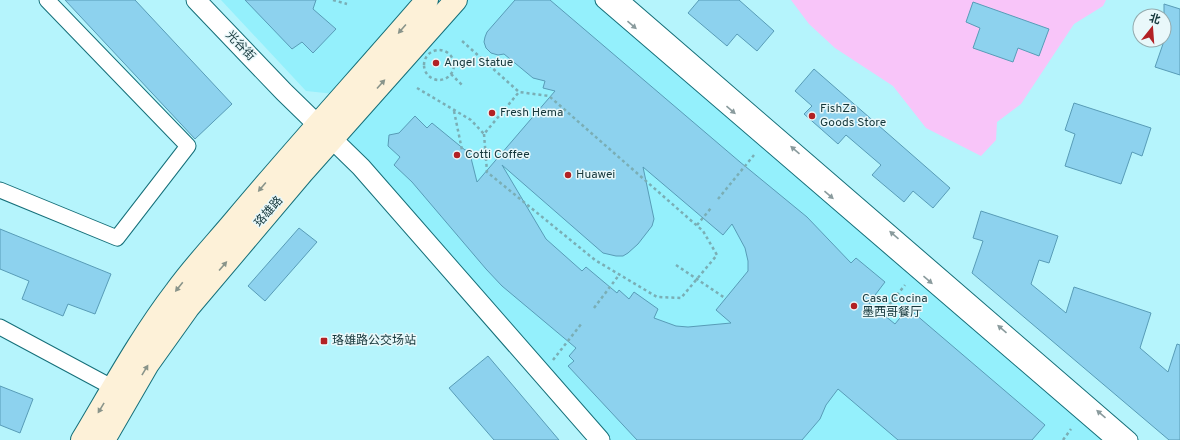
<svg xmlns="http://www.w3.org/2000/svg" width="1180" height="440" font-family="Overpass,'Noto Sans SC',sans-serif">
<style>
.built{fill:#94f0fc}
.green{fill:#f8c5f9}
.building{fill:#8dd2ee;stroke:#589cb7;fill-rule:evenodd}
.lines{fill:none;stroke-linecap:round;stroke-linejoin:round}
.minor-casing{stroke:#156f79;stroke-width:17}
.tertiary-casing{stroke:#156f79;stroke-width:21}
.secondary-casing{stroke:#156f79;stroke-width:24}
.path{stroke:#7aaeb5;stroke-width:2.5;stroke-dasharray:3 3;stroke-linecap:butt}
.minor{stroke:#fff;stroke-width:15}
.tertiary{stroke:#fff;stroke-width:19}
.secondary{stroke:#fdf1d8;stroke-width:22}
.oneway{fill:#8a9b9d}
.oneway2{fill:#89948a}
.poi-dot{fill:#b22124;stroke:#e9f8fa;stroke-width:1.5}
.labels{text-anchor:middle;dominant-baseline:central;stroke-width:3;stroke-linejoin:round;paint-order:stroke}
.street-label{font-size:12px;fill:#15373b;stroke:#e9f8fa}
.poi-label{font-size:12px;fill:#15373b;stroke:#e9f8fa;text-anchor:start}
</style>
<rect width="100%" height="100%" fill="#b5f4fc"/>
<path class="built" d="M221,0H417L335,94L306,91Z
M468,0H597L1105,440H608L346,140Z"/>
<path class="green" d="M791,0H1106L1103,6L1074,24L1021,104L997,122L996,140L981,156L926,128L893,86L835,48L809,24Z"/>
<path class="building" d="M65,0H135L232,104L195,139Z
M245,0H316L313,9L336,29L313,53L302,42L292,49Z
M515,0H550L740,162L807,217L851,263L856,258L885,282L869,303L895,324L908,308L1045,425L1032,440H898L838,389L826,405L820,419L802,440H637L568,366L574,361L569,356L576,348L502,286L486,269L412,182L394,165L400,157L388,146L389,135L399,133L415,116L427,128L432,123L465,150H469L477,182L555,91L543,88L545,81L533,78L504,54L498,55L491,53L486,48L484,42L485,37L487,32ZM502,165L603,253L616,256H623L628,253L638,244L652,226L654,219L643,167L723,235L732,224L745,248L748,261V271L716,310L731,323L688,327L676,326L654,318L658,309L634,292L629,299L619,290L617,293L586,267L582,271L546,239Z
M699,0H739L774,31L757,51L737,34L727,46L688,13Z
M973,2L1049,29L1039,56L1018,48L1013,62L973,48L980,28L966,22Z
M1164,4L1180,9V75L1155,67L1164,41Z
M814,69L950,188L933,208L913,191L904,202L872,175L881,165L846,135L838,144L804,114L812,106L795,91Z
M1074,103L1151,128L1142,156L1132,152L1121,184L1065,166L1075,134L1065,130Z
M981,211L1058,236L1049,263L1039,260L1031,284L1066,313L1074,287L1151,313L1140,348L1168,372L1177,344L1180,345V440H1169L972,273L983,241L973,238Z
M299,228L317,242L265,301L248,286Z
M0,229L111,274L95,314L68,304L63,316L22,299L29,281L0,269Z
M488,356L559,440H494L449,388Z
M0,386L33,399L20,433L0,425Z"/>
<g class="lines">
<defs>
<path id="minor" d="M603,0L1114,440
M621,0L1130,440
M0,190L117,238L188,146L47,0
M0,327L121,392"/>
<path id="tertiary" d="M196,0L284,92L361,167L600,440"/>
<path id="secondary" d="M82,440C112,390 140,338 176,291C194,266 216,243 236,219C298,145 364,73 427,0
M104,440L148,364L188,308L303,172L456,0"/>
</defs>
<use href="#minor" class="minor-casing"/>
<use href="#tertiary" class="tertiary-casing"/>
<use href="#secondary" class="secondary-casing"/>
<path class="path" d="M333,0L347,4
M424 65a15 15 0 1 1 30 0a15 15 0 1 1-30 0Z
M451,74L462,85
M417,88L471,120L484,134L519,92L461,40
M454,111L462,150
M484,134L487,172L595,260L657,297L681,298L717,255L703,231L549,96L519,92
M718,199L754,155
M697,225L711,208
M676,265L725,298
M594,308L619,275
M882,314L905,285
M553,360L582,323
M1063,440L1071,429"/>
<use href="#minor" class="minor"/>
<use href="#tertiary" class="tertiary"/>
<use href="#secondary" class="secondary"/>
</g>
<defs><path id="oneway-solid" d="M-6-.8H1V-3.2L6.5 0L1 3.2V.8H-6Z"/></defs>
<g class="oneway">
<use href="#oneway-solid" transform="translate(632 25) rotate(41)"/>
<use href="#oneway-solid" transform="translate(731 110) rotate(41)"/>
<use href="#oneway-solid" transform="translate(795 150) rotate(-139)"/>
<use href="#oneway-solid" transform="translate(829 195) rotate(41)"/>
<use href="#oneway-solid" transform="translate(894 235) rotate(-139)"/>
<use href="#oneway-solid" transform="translate(928 280) rotate(41)"/>
<use href="#oneway-solid" transform="translate(1002 329) rotate(-139)"/>
<use href="#oneway-solid" transform="translate(1101 414) rotate(-139)"/>
</g>
<g class="oneway2">
<use href="#oneway-solid" transform="translate(402 29) rotate(131)"/>
<use href="#oneway-solid" transform="translate(381 84) rotate(-48)"/>
<use href="#oneway-solid" transform="translate(262 187) rotate(130)"/>
<use href="#oneway-solid" transform="translate(223 266) rotate(-49)"/>
<use href="#oneway-solid" transform="translate(179 287) rotate(129)"/>
<use href="#oneway-solid" transform="translate(145 370) rotate(-59)"/>
<use href="#oneway-solid" transform="translate(101 408) rotate(121)"/>
</g>
<g class="poi-dot">
<circle cx="436" cy="63" r="4"/>
<circle cx="492" cy="113" r="4"/>
<circle cx="812" cy="116" r="4"/>
<circle cx="457" cy="155" r="4"/>
<circle cx="568" cy="175" r="4"/>
<circle cx="854" cy="306" r="4"/>
<rect x="320" y="337" width="8" height="8" rx="2"/>
</g>
<g class="labels">
<g class="street-label">
<text transform="translate(240 46) rotate(46)">光谷街</text>
<text transform="translate(269 212) rotate(-49)">珞雄路</text>
</g>
<g class="poi-label">
<text x="444" y="63">Angel Statue</text>
<text x="820" y="109">FishZa<tspan x="820" dy="14">Goods Store</tspan></text>
<text x="500" y="113">Fresh Hema</text>
<text x="465" y="155">Cotti Coffee</text>
<text x="576" y="175">Huawei</text>
<text x="862" y="299">Casa Cocina<tspan x="862" dy="14">墨西哥餐厅</tspan></text>
<text x="332" y="341">珞雄路公交场站</text>
</g>
</g>
<g transform="translate(1152 28) rotate(17)"><circle r="19" fill="#e9f8fa" stroke="#94abae"/>
<path d="M0-3L7 15L0 10L-7 15Z" fill="#b22124"/>
<text y="-6" font-size="11" font-weight="bold" text-anchor="middle" fill="#15373b">北</text>
</g>
</svg>
